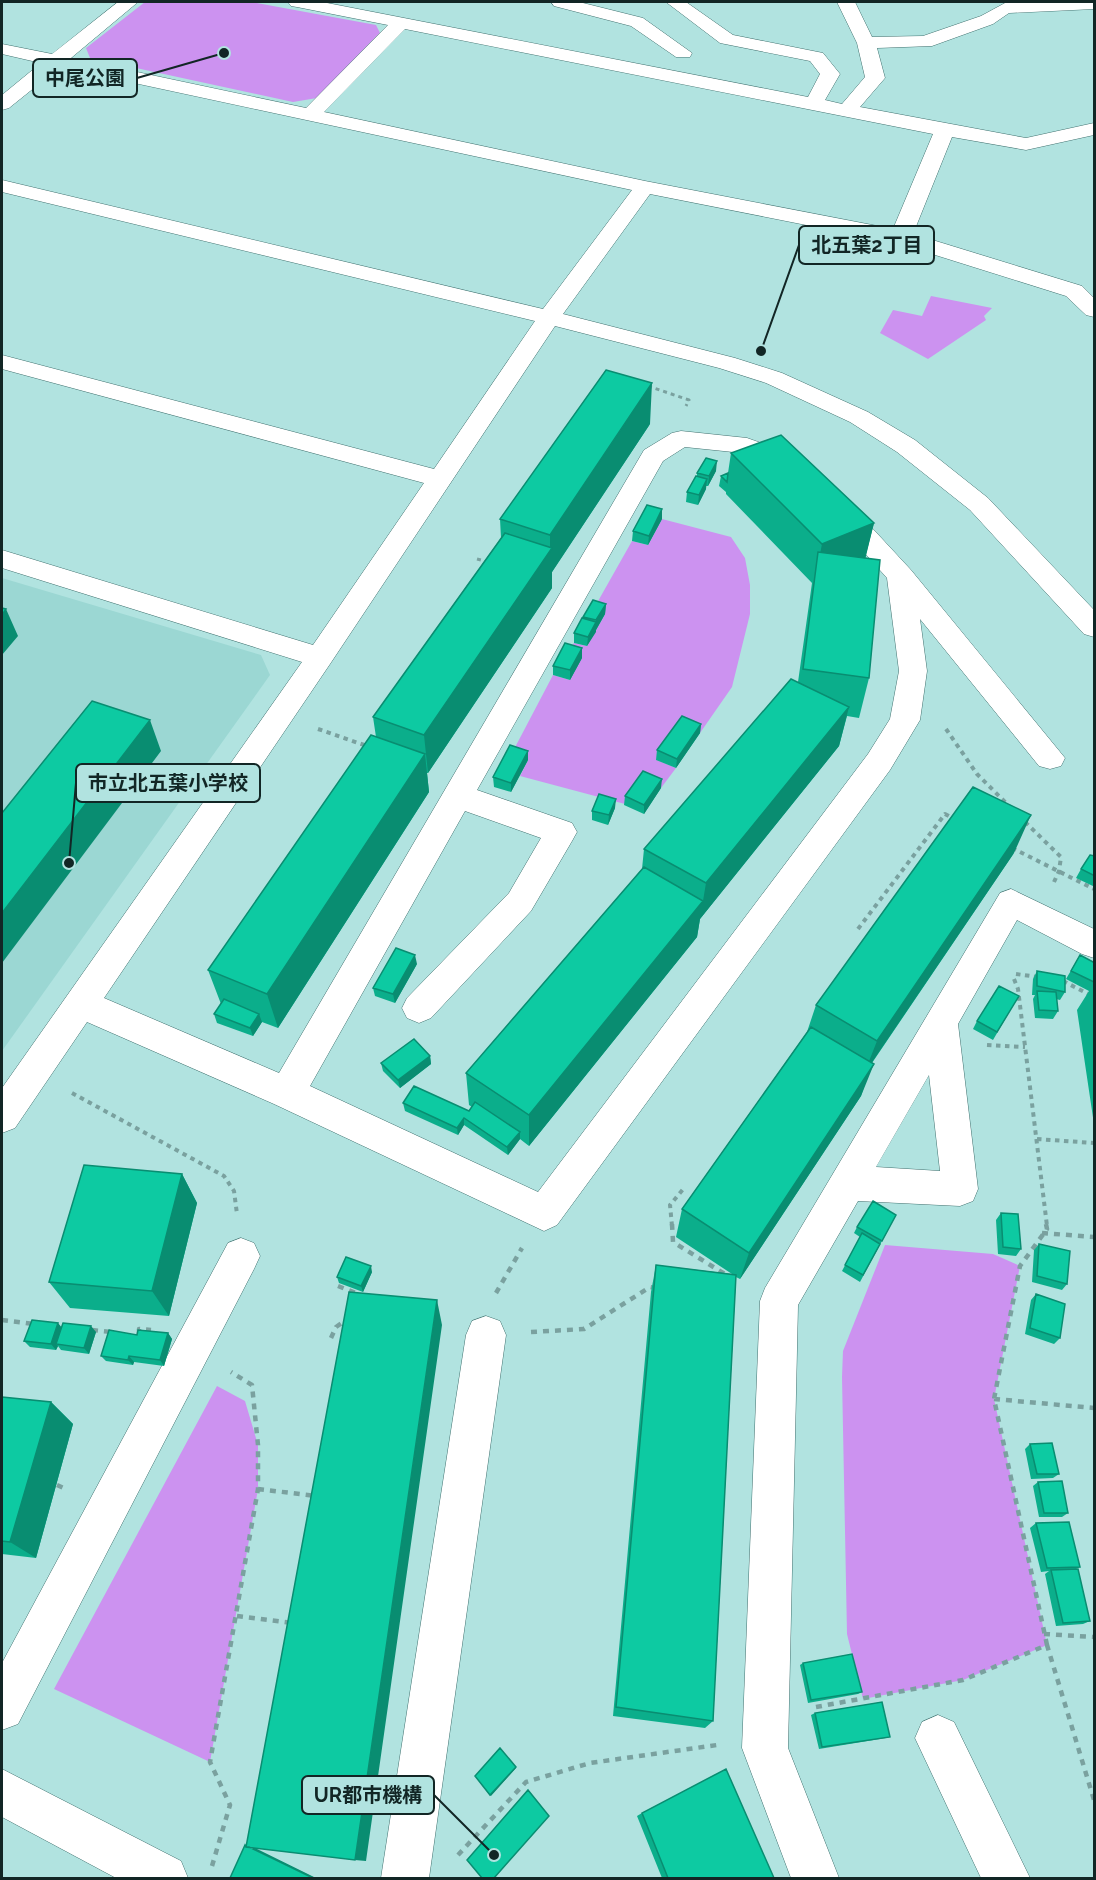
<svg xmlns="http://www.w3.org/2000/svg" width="1096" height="1880" font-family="Raleway,'Noto Sans JP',sans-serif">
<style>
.built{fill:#9bd7d3}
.green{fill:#cc92f0}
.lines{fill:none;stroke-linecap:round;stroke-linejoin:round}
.minor-casing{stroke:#427270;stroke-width:1}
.path-far2{stroke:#7aa19f;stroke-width:3;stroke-dasharray:4 4;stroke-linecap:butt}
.path-far1{stroke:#7aa19f;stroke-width:4;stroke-dasharray:4.5 4.5;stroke-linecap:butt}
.path{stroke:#7aa19f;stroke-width:4.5;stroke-dasharray:6 6;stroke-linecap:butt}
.minor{fill:#fff;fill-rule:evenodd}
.wall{fill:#0bae8b}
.shaded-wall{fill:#098d71}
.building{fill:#0dcaa2;stroke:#098d71;stroke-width:1.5}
.leader{fill:none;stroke:#122625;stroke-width:2}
.callout-dot{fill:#122625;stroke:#b1e3e0;stroke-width:2}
.callout{fill:#b1e3e0;stroke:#122625;stroke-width:2}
.callout-label{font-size:20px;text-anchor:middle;font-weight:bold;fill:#122625}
</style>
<rect width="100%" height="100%" fill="#b1e3e0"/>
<path class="built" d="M2,578L261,655L270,675L2,1051Z"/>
<path class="green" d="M145,2H251L376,25L380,33L317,98L293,102L90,58L86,48Z
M931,296L992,308L984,316L986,320L928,359L880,333L893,310L922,316Z
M662,519L731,537L745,558L750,585V614L732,687L700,733L657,760L676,768L661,788L625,804L520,776L528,760L511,755L553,675L570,680L565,653L574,643L587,646L605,614L593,610L632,541L648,545Z
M885,1245L993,1254L1020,1266L994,1399L1047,1645L963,1680L863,1699L847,1634L842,1377L843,1351Z
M217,1386L245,1401L258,1445V1489L210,1762L54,1689Z"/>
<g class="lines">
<defs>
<path id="minor" d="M118,2H138L71,58L306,108L388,25L297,7L291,6L288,2H322L808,97L820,74L810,61L720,43L666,2H686L733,35L823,53L840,74L825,100L842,104L865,77L857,43L837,2H855L872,37L923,36L981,16L1005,3L1094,2V9L1009,13L993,24L932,46L877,48L885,78L860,107L1026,138L1094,123V135L1026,150L952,137L913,234L1082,286L1094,298V317L1086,315L1066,296L897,243L650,194L563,314L735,358L782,373L868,412L915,440L988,498L1094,610V637L1084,634L970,510L897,452L850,422L766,383L719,368L555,326L330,664L104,998L279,1073L644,450L672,433L681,431L747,438L800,457L804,463L800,469L791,471L782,469L743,453L685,447L663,461L477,790L572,823L577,832L572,841L531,911L431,1018L419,1023L407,1018L402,1008L407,998L509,893L541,838L465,811L310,1086L538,1192L868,754L890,719L899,671L887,578L830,514L826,508L830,502L839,499L848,502L911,570L1065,758L1061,766L1050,769L1039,766L920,619L927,671L920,720L890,770L557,1225L544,1231L274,1104L87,1022L15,1128L2,1133V1088L302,662L2,568V550L313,645L424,483L2,369V355L434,469L535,321L2,192V180L543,309L632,190L60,67L9,108L2,110V95L41,63L2,54V44L52,54ZM405,29L933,134L893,229L645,181L324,112Z
M551,2H579L643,18L692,53L690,57H676L631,26L554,6Z
M1011,889L1094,929V958L1082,954L1017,920L958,1024L978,1189L973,1201L960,1206L858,1201L798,1305L788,1748L839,1878H791L742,1748L760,1301L765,1288L1000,893ZM929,1075L940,1171L876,1167Z
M241,1238L254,1243L260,1256L254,1269L18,1724L2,1730V1663L228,1243Z
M486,1316L500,1321L506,1335L429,1878H381L466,1335L472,1321Z
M938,1715L954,1722L1030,1878H981L915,1738L922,1722Z
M2,1769L181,1861L188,1878H116L2,1817Z"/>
</defs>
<use href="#minor" class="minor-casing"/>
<path class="path-far2" d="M648,386L689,400L686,406
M477,559L488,562"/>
<path class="path-far1" d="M318,729L367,746
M946,729L977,774L1009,806
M1025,822L1061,857L1059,871L1054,882
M1012,848L1094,889
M858,929L945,814L954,819
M1016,974L1038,977
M1014,979L1018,989L1047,1226
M1063,981L1094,997
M987,1045L1025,1047
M72,1093L224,1176L234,1191L237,1214
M1037,1139L1094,1143
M672,1226L670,1205L685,1187"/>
<path class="path" d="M672,1224L673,1242L728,1276
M1046,1224L1047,1229L1020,1266L994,1399L1047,1645
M1042,1233L1094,1237
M338,1286L358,1294
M496,1293L522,1248
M2,1320L33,1324
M92,1330L111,1332
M531,1332L584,1329L650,1287L656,1288
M139,1334V1329L151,1330
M331,1338L336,1327L346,1320
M994,1399L1094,1408
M57,1485L66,1489
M258,1489L316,1496
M237,1616L293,1623
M1044,1634L1094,1637
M816,1707L963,1680L1047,1645L1094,1800
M458,1855L526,1782L590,1763L717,1745
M212,1866L230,1805L210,1762L258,1489V1445L252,1385L231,1372"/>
<use href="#minor" class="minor"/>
</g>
<path class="wall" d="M650,424L552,572V588L428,773H427L429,792L278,1028L262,1022L253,1036L217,1023L214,1014L221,1004L208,970L376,737L373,717L501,538L500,519Z
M731,453L874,523L865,558L869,678L859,718L847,716L839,746L700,919L697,937L529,1146L520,1139L508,1155L464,1125L458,1135L405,1111L403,1103L469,1111L472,1107L469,1105L466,1073L642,869L644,849L798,682L812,583L726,494V492L719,486L721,476L728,473Z
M716,471L708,486H706V489L698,505L686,502L687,492L697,476V473Z
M662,519L648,545L632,541L633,531Z
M606,604L605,614L587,646L574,643V633L583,619V617Z
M582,658L570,680L553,675V666Z
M701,724L700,733L676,768L656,760L657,750Z
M528,760L511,792L494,787L493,777Z
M661,788L644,814L624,805L625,796Z
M615,808L608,825L592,820V811Z
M1014,853L872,1063L861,1096L740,1279L736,1277L713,1721L705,1728L613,1716L651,1292L656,1265L732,1274L676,1237L682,1209L807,1032L816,1005Z
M1095,856V887L1076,878L1081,869Z
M1080,955L1095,963V1131L1077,1010L1089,991L1066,979Z
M417,964L395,1003L375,996L373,988Z
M1037,971L1065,992L1060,1000L1056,999L1058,1011L1053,1019L1035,1018L1033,999L1035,995H1032L1033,979Z
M1014,1004L993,1040L973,1029L977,1021Z
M430,1056L431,1064L400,1088L383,1071L381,1063Z
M182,1174L197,1203L169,1316L70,1308L49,1282Z
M1001,1213L1021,1249L1016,1256L998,1254L996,1220Z
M896,1215L860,1282L842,1271L860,1237L854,1233L857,1227Z
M1039,1244L1067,1284L1062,1290L1032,1282L1034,1250Z
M372,1272L363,1292L339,1283L337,1277Z
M1036,1294L1060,1338L1054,1344L1025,1334L1031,1300Z
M62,1327L96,1332L89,1354L61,1350L58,1346L56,1350L30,1347L24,1341Z
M168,1333L172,1339L164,1366L134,1362L133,1365L106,1361L101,1356L137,1335Z
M2,1397L51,1402L73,1424L36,1558L2,1554Z
M1030,1444L1059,1474L1053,1478L1031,1479L1025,1449Z
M1038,1482L1068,1513L1062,1517H1039L1033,1486Z
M1036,1523L1080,1567L1076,1569L1090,1621L1083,1624L1056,1626L1045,1574L1049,1571L1041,1572L1030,1528Z
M803,1663L862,1692L858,1694L808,1703L800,1665Z
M815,1713L890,1737L886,1738L819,1749L811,1715Z
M642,1813L774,1878H662L637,1816Z"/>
<path class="shaded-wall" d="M652,383L650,424L552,572V588L428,773L424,735L550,551V535Z
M717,461L716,471L708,486L709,476Z
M707,479L706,489L698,505L699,495Z
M662,509V519L648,545L649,536Z
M874,523L864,564L814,585L822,544Z
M606,604L605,614L596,630V620Z
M6,609L18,636L2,655V615Z
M596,622V632L587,646L588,637Z
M582,648V658L570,680V670Z
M849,707L839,746L700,919L706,883Z
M150,720L161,751L2,963V913Z
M701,724L700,733L676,768L677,759Z
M528,751V760L511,792V783Z
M425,754L429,792L278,1028L267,994Z
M662,779L661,788L644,814V805Z
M616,799L615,808L608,825L609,815Z
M1031,815L1014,853L864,1074L877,1041Z
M703,901L697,937L529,1146V1115Z
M415,955L417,964L395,1003L393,994Z
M259,1014L262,1022L253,1036L250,1028Z
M430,1056L431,1064L400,1088L398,1080Z
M874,1064L861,1096L740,1279L749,1253Z
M464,1118V1125L458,1135L457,1128Z
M520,1132V1139L508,1155L507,1147Z
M182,1174L197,1203L169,1316L152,1291Z
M371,1266L372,1272L363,1292L361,1286Z
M437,1300L442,1325L366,1861L355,1860Z
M58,1323L63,1329L56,1344L58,1346L56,1350L51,1344Z
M91,1326L96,1332L89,1354L84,1348Z
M168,1333L172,1339L164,1366L160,1360Z
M129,1356L134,1362L133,1365L128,1360Z
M51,1402L73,1424L36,1558L10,1542Z
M516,1767V1768L491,1796L490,1795Z
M245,1845H249L316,1878H313Z"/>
<path class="building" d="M606,370L652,383L550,535L500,519Z
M781,435L874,523L822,544L731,453Z
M706,458L717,461L709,476L697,473Z
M728,473L727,482L721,476Z
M696,476L707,479L699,495L687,492Z
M647,505L662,509L649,536L633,531Z
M505,533L552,548L424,735L373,717Z
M818,552L880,560L869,678L803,669Z
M593,600L606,604L596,620L583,617Z
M2,608L6,609L2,615Z
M582,618L596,622L588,637L574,633Z
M565,643L582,648L570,670L553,666Z
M791,679L849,707L706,883L644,849Z
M92,701L150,720L2,913V813Z
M682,716L701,724L677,759L657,750Z
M371,735L425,754L267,994L208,970Z
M510,745L528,751L511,783L493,777Z
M643,771L662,779L644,805L625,796Z
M973,787L1031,815L877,1041L816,1005Z
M599,794L616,799L609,815L592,811Z
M1090,855L1095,856V876L1081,869Z
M644,867L703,901L529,1115L466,1073Z
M396,948L415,955L393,994L373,988Z
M1080,955L1095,963L1094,982L1071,971Z
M1037,971L1065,976V992L1037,986Z
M999,986L1019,996L997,1032L977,1021Z
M1037,991L1056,992L1058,1011L1039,1010Z
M224,999L259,1014L250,1028L214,1014Z
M811,1027L874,1064L749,1253L682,1209Z
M414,1039L430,1056L398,1080L381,1063Z
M414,1086L469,1111L475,1102L520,1132L507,1147L464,1118L457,1128L403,1103Z
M84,1165L182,1174L152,1291L49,1282Z
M873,1201L896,1215L882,1241L857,1227Z
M1001,1213L1018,1214L1021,1249L1003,1247Z
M862,1233L880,1244L863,1275L845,1265Z
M1039,1244L1070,1251L1067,1284L1037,1276Z
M346,1257L371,1266L361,1286L337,1277Z
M656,1265L736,1275L713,1721L616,1707Z
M349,1292L437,1300L355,1860L246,1847Z
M1036,1294L1065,1304L1060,1338L1030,1328Z
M32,1320L58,1323L51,1344L24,1341Z
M63,1323L91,1326L84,1348L56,1344Z
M109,1330L137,1335L138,1330L168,1333L160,1360L129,1356L128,1360L101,1356Z
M2,1397L51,1402L10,1542L2,1541Z
M1052,1443L1059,1474H1037L1030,1444Z
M1062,1481L1068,1513H1044L1038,1482Z
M1069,1522L1080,1567L1047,1568L1036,1523Z
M1078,1569L1090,1621L1063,1623L1051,1570Z
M852,1654L862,1692L811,1700L803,1663Z
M882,1702L890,1737L822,1747L815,1713Z
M500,1748L516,1767L490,1795L475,1776Z
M726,1769L774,1878H668L642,1813Z
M528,1790L549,1816L494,1878H482L467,1860Z
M245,1845L246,1847H249L313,1878H230Z"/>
<path class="leader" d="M224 53L137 78M761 351L799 245M69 863L76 783M494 1855L434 1795"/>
<g class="callout-dot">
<circle cx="224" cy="53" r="6"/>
<circle cx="761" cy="351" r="6"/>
<circle cx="69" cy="863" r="6"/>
<circle cx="494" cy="1855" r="6"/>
</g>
<g class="callout">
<rect x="33" y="59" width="104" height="38" rx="6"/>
<rect x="799" y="226" width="135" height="38" rx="6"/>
<rect x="76" y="764" width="184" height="38" rx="6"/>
<rect x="302" y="1776" width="132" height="38" rx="6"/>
</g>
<g class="callout-label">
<text x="85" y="85">中尾公園</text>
<text x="867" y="252">北五葉2丁目</text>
<text x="168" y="790">市立北五葉小学校</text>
<text x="368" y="1802">UR都市機構</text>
</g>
<rect width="1096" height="1880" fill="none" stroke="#122625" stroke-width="6"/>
</svg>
